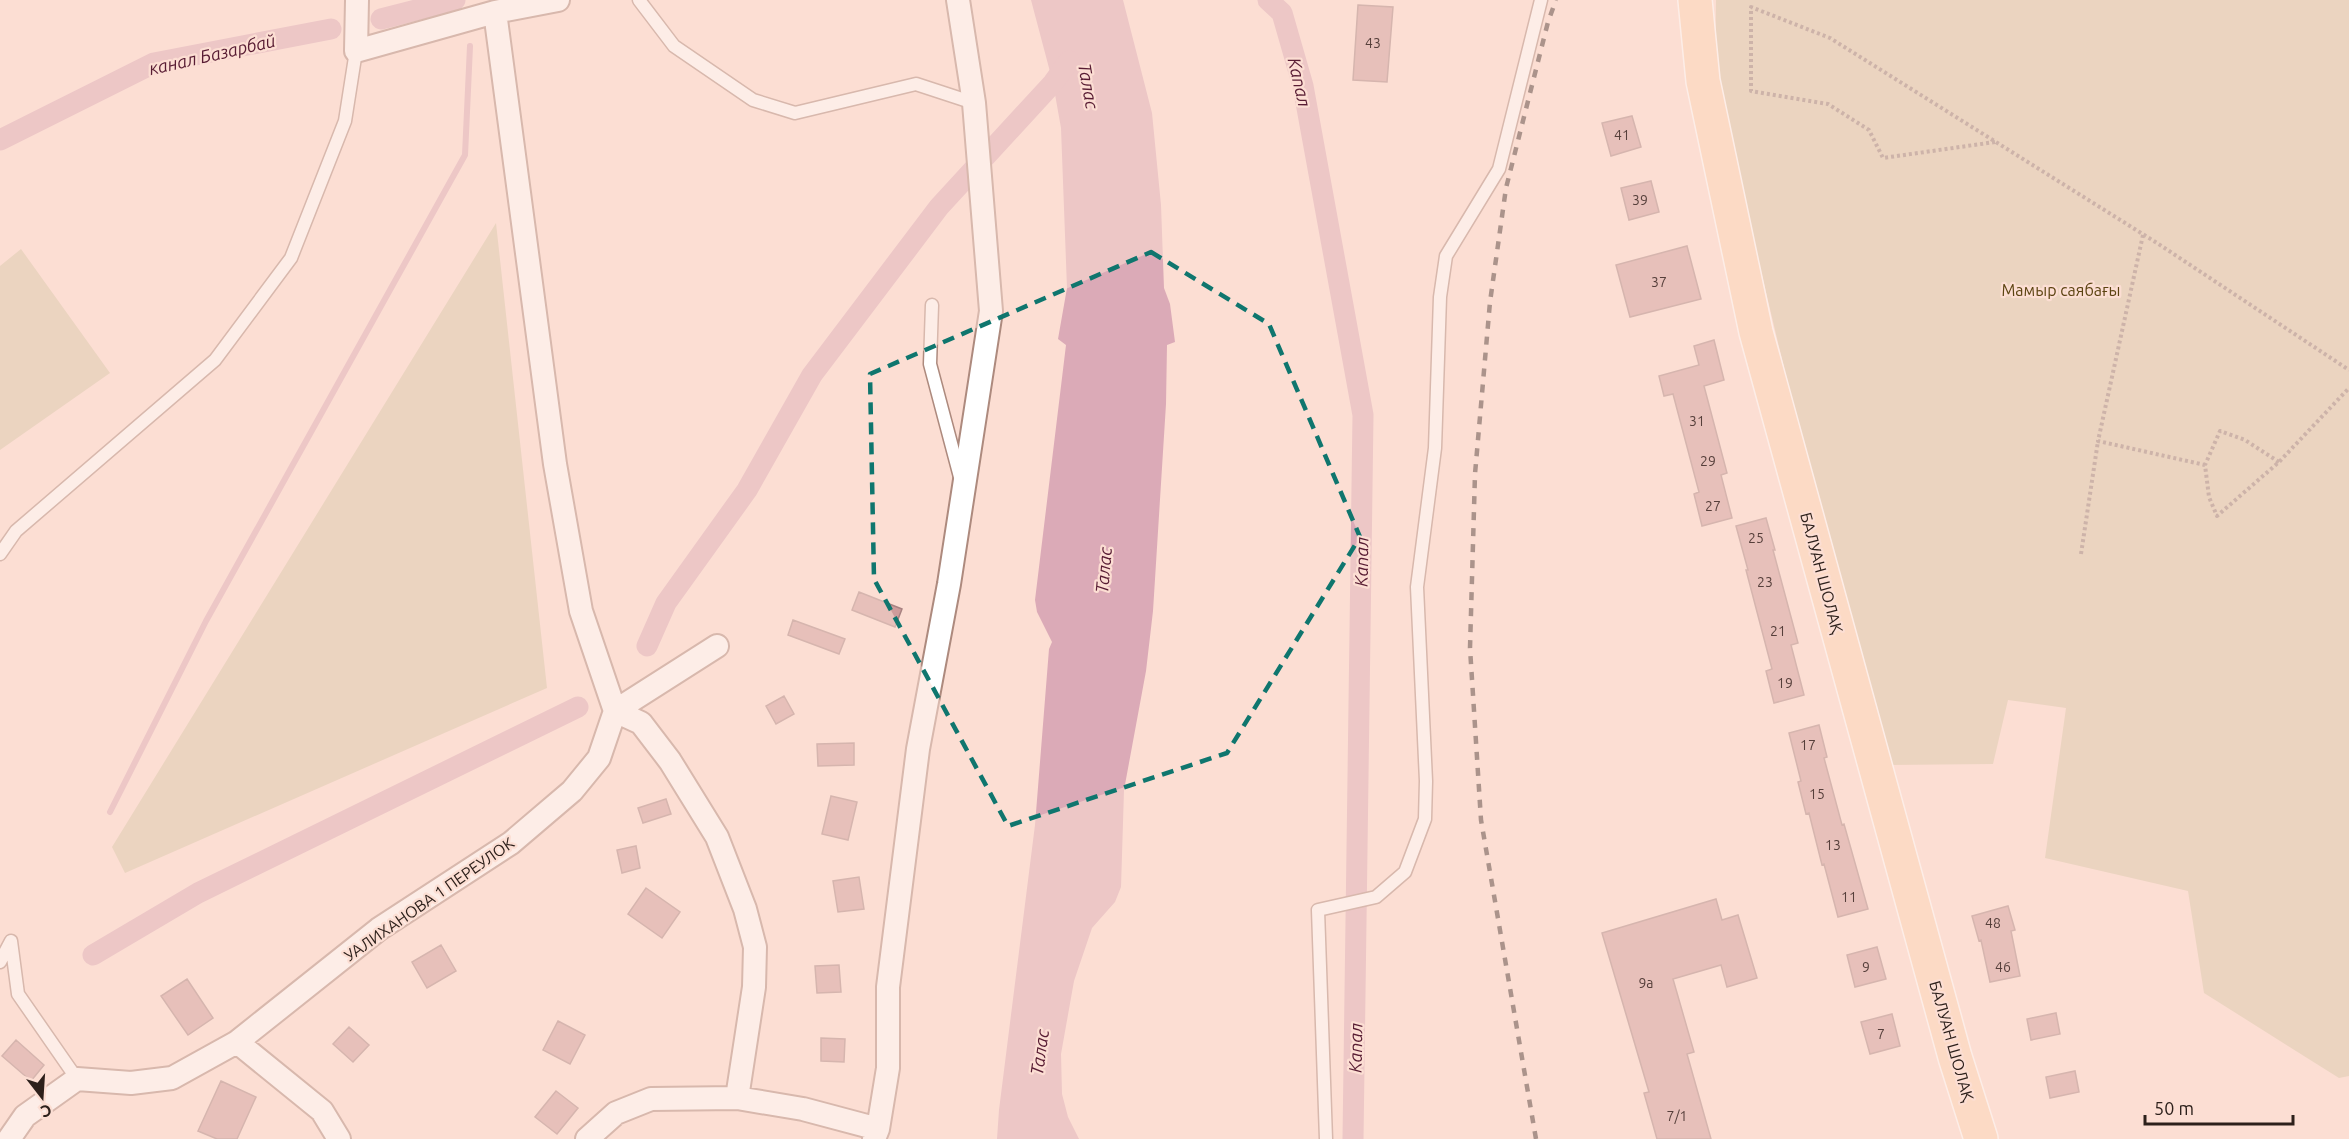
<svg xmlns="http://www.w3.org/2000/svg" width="2349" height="1139" font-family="Ubuntu,sans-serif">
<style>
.green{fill:#d8c7a9}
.water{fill:#dbaab7}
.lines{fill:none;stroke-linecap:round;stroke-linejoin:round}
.stream{stroke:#dbaab7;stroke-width:6}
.canal{stroke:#dbaab7;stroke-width:21}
.building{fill:#cf9c9b;stroke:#a88382;stroke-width:1.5}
.lane-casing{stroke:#ad8a7e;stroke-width:15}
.street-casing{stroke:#ad8a7e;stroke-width:26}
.primary-casing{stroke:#fff;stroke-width:36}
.path{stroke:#947f77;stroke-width:4;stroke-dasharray:3 3;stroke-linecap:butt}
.lane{stroke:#fff;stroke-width:12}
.street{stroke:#fff;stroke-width:22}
.primary{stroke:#fdd5b3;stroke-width:33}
.rail{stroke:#493933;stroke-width:4.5;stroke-dasharray:8 8;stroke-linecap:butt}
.marked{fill:none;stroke:#0f766e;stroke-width:4.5;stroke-dasharray:12 8;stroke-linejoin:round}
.labels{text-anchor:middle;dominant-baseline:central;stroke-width:4.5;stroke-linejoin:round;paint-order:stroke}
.number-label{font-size:14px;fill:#563f3b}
.park-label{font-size:16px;fill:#5b4311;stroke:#fcded3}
.street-label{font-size:16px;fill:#2d201b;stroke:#fcded3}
.water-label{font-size:18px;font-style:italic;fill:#581c33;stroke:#fcded3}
</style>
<rect width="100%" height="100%" fill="#fcded3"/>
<path class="green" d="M1716,0H2349V1076L2339,1078L2204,993L2188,891L2045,858L2066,708L2008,700L1993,764L1889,765L1785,372L1715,78Z
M496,223L547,688L125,873L112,847Z
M21,249L110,373L0,450V266Z"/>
<path class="water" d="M1031,0H1123L1152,113L1161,205L1164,288L1170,304L1175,342L1167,345L1166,404L1153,611L1146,671L1124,790L1121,887L1115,902L1092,928L1074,981L1061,1054L1062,1094L1068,1117L1079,1139H997L999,1110L1035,825L1049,649L1052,642L1037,612L1035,600L1066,345L1058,339L1067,288L1061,128L1053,83Z"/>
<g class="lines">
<path class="stream" d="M110,812L206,621L465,155L470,46"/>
<path class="canal" d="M1268,0L1282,13L1303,86L1363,415L1353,1139
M381,19L455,0
M0,140L154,63L331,29
M647,646L666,603L747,490L812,375L939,207L1053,83L1069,61
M93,955L198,893L578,707"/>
</g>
<path class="building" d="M1358,5L1393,7L1387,82L1353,80Z
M1632,116L1641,147L1611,156L1602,123Z
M1651,181L1659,212L1629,220L1621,188Z
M1687,246L1701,299L1630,317L1616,265Z
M1714,340L1724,380L1704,386L1727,473L1721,475L1732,518L1702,526L1694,494L1699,492L1673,394L1664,396L1659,376L1699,365L1694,346Z
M1766,518L1775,550H1773L1798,643L1791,645L1804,695L1774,703L1766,671L1772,669L1746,570H1748L1736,526Z
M859,592L902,609L895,627L852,610Z
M793,620L845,639L839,654L788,635Z
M784,696L794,714L776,724L766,706Z
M1819,725L1827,757L1824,758L1842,825L1844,824L1868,909L1838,917L1824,864L1822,865L1809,813L1806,814L1798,782L1801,781L1789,733Z
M854,743V765L818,766L817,744Z
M831,796L857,802L848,840L822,834Z
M666,799L671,814L643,823L638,808Z
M636,846L640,868L622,873L617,850Z
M859,877L864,909L838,912L833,881Z
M646,888L680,912L662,938L628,914Z
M1716,899L1722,920L1738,915L1757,978L1727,987L1721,965L1673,979L1694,1052L1687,1054L1711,1139H1657L1644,1093L1649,1092L1602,933Z
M2008,906L2015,930L2011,931L2020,976L1990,982L1981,940L1979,941L1972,916Z
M441,945L456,971L427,988L412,962Z
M1877,947L1886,979L1855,987L1847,955Z
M839,965L841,992L817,993L815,966Z
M187,979L213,1018L188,1035L161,996Z
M2056,1013L2060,1034L2031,1040L2027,1019Z
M1892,1014L1900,1046L1870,1054L1861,1022Z
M558,1021L585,1035L570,1064L543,1050Z
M349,1027L369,1045L353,1062L333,1044Z
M821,1038L845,1039L844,1062L821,1061Z
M16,1040L44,1065L31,1081L2,1056Z
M2075,1071L2079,1092L2050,1098L2046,1077Z
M221,1081L256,1097L237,1139H217L198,1131Z
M556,1091L578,1108L557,1134L535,1117Z"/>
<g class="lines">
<defs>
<path id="lane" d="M639,0L674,46L753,100L795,113L916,84L974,103
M932,305L930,364L960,477
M0,554L16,531L215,360L291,258L345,121L356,51
M0,962L11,941L18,994L77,1079
M1326,1139L1318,910L1376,897L1405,872L1425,819L1426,781L1417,587L1435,448L1440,297L1446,256L1499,169L1541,0"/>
<path id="street" d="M357,0L356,51L495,12L555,464L581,611L615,711L641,723L670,761L717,837L745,909L755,947L754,987L737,1098
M495,12L558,0
M237,1042L322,1111L339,1139
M9,1139L25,1116L77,1079L131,1083L172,1078L237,1042L379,929L511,843L572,791L599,758L615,711L717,646
M587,1139L616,1113L651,1099L737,1098L803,1109L878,1129
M874,1139L878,1129L888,1068V987L918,749L949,584L991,311L974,103L958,0"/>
<path id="primary" d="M1695,0L1703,81L1756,332L1955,1057L1981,1139"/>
</defs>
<use href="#lane" class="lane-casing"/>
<use href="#street" class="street-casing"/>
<use href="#primary" class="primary-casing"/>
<path class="path" d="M1995,142L1883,158L1869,130L1828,104L1751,91V7L1830,38L2157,243L2349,370
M2143,235L2098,441L2205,465
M2279,462L2245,440L2220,431L2205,465L2209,497L2217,516L2279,462L2349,388
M2081,554L2098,441"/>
<use href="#lane" class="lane"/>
<use href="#street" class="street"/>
<use href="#primary" class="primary"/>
<path class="rail" d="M1536,1139L1481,820L1470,648L1475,474L1490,302L1506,188L1548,22L1556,0"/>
</g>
<path d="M0 0H2349V1139H0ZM1151,252L1269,324L1360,537L1227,753L1008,826L874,579L870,374Z" fill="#fcded3" fill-opacity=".55" fill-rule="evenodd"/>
<path class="marked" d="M1151,252L1269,324L1360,537L1227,753L1008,826L874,579L870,374Z"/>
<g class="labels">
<g class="number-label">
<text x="1373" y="43">43</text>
<text x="1622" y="135">41</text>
<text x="1640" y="200">39</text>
<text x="1659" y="282">37</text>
<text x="1697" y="421">31</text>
<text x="1708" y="461">29</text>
<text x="1713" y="506">27</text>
<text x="1756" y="538">25</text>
<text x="1765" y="582">23</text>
<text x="1778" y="631">21</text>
<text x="1785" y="683">19</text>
<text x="1808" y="745">17</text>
<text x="1817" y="794">15</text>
<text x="1833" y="845">13</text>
<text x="1849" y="897">11</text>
<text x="1993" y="923">48</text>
<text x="1866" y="967">9</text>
<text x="2003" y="967">46</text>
<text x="1646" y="983">9а</text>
<text x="1881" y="1034">7</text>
<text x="1677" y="1116">7/1</text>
</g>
<g class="park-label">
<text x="2061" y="290">Мамыр саябағы</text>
</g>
<g class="street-label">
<text transform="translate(1822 573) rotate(75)">БАЛУАН ШОЛАҚ</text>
<text transform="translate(429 899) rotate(-35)">УАЛИХАНОВА 1 ПЕРЕУЛОК</text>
<text transform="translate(1952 1041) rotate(74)">БАЛУАН ШОЛАҚ</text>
</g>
<g class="water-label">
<text transform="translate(212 54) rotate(-13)">канал Базарбай</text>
<text transform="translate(1300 82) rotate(77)">Капал</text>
<text transform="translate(1089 86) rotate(80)">Талас</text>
<text transform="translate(1361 562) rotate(-89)">Капал</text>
<text transform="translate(1103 570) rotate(-85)">Талас</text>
<text transform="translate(1355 1048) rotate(-89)">Капал</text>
<text transform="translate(1039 1052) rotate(-82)">Талас</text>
</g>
</g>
<g transform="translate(42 1097) rotate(163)" stroke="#fcded3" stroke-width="4.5" paint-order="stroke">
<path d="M0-4.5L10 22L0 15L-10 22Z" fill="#2d201b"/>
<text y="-9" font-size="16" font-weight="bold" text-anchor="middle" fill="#2d201b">С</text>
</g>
<path d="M2145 1115v9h148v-9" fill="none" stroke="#2d201b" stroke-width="3"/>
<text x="2154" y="1115" font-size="18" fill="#2d201b" stroke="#fcded3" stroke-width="4.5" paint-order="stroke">50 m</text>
</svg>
